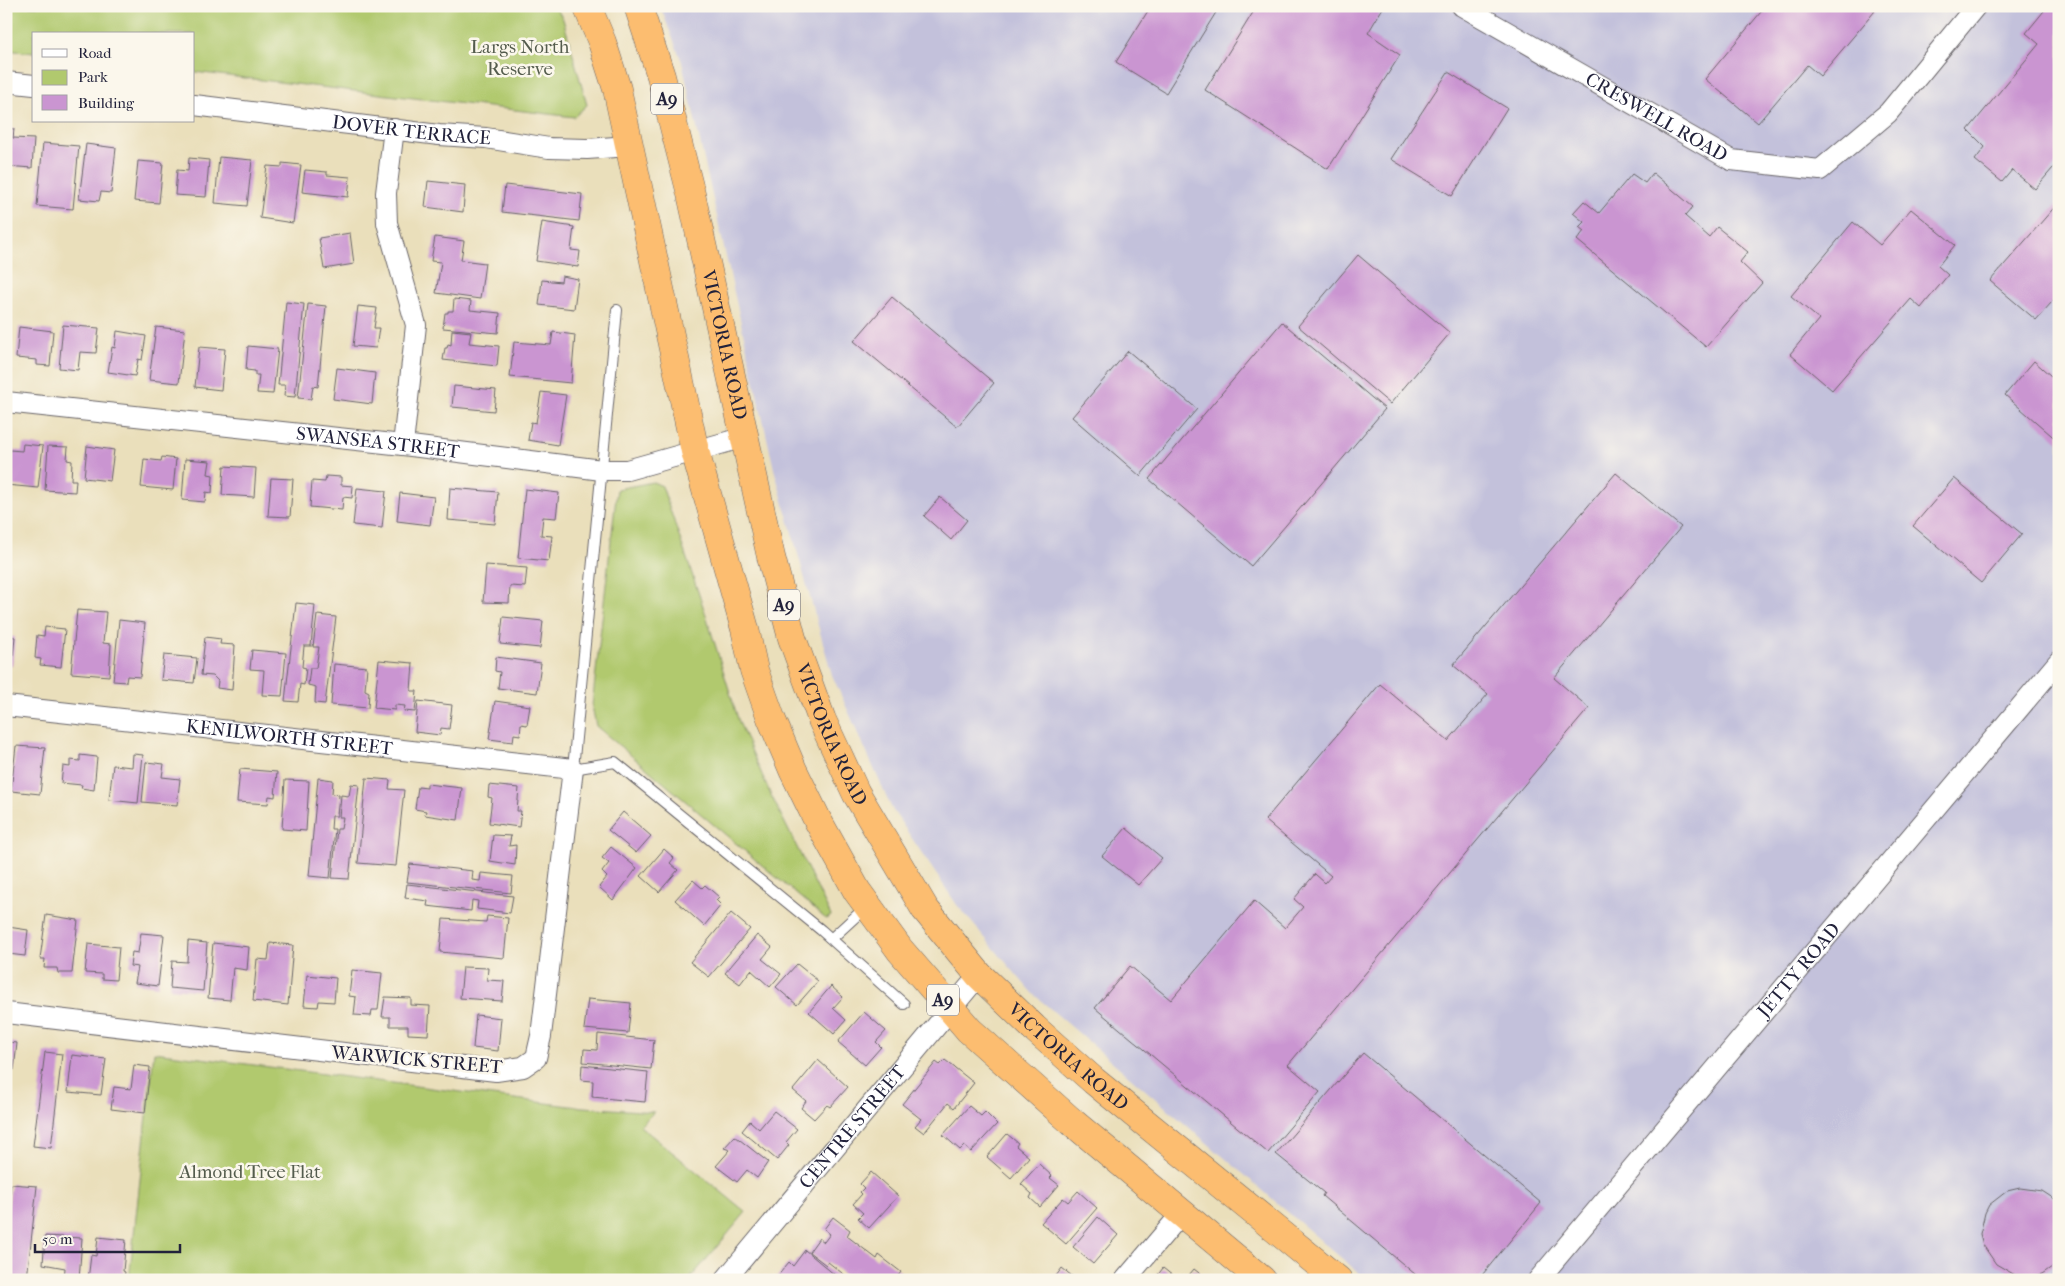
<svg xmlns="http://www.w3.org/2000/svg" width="2065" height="1286" font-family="'IM FELL French Canon',serif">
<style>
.industrial{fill:#c3c1db}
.green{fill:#b1c96e;stroke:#6a7654}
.building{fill:#ca95d1}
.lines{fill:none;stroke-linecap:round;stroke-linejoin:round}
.service-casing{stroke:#686468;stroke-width:12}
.minor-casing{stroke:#686468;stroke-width:22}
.trunk-casing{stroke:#686468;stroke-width:29}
.service{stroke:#fff;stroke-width:10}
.minor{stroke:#fff;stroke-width:20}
.trunk{stroke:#fcbd6f;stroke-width:28}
.labels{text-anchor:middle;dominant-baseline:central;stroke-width:5;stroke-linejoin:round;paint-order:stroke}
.shield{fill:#fbf7ec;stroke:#636270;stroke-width:1}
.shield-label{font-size:18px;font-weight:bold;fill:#22223b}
.park-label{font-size:19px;fill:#545c4d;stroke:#fbf7ec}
.street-label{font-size:19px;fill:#22223b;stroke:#fbf7ec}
</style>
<rect width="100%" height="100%" fill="#fbf7ec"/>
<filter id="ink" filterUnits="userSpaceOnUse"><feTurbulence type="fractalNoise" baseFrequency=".02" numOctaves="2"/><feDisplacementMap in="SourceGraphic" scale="10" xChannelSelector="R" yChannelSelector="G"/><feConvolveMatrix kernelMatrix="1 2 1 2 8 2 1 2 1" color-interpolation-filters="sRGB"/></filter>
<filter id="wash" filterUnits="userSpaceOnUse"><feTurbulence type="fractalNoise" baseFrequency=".0096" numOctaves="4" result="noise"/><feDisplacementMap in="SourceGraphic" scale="20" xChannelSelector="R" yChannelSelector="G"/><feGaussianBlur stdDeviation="1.12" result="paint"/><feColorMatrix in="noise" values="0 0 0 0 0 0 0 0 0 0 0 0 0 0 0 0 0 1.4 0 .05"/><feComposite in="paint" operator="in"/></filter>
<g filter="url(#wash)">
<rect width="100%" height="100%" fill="#eadfbb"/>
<path class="industrial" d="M660,6H2059V1280H1367L1032,993L957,905L892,809L832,675L774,469L682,62Z"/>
<path class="green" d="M6,6H555L563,19L587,105L574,117L194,72V34H34V53L6,50Z
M653,482L662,486L706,615L739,722L770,793L831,916L826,919L596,726L592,706L617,489Z
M154,1052L569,1106L654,1112L640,1126L746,1212L689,1280H129Z"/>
<g id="blocks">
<path class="building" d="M1151,6H1220L1166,93L1116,62Z
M1257,6H1384L1368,33L1400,55L1328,169L1205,90Z
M1766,6H1869L1875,11L1820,76L1807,65L1758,123L1705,79Z
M2048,6H2059V161L2035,189L2012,170L2002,182L1975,160L1985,147L1968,130L2039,44L2026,33Z
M1448,72L1507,108L1452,196L1391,159Z
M6,128L14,129L13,138L34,139L32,168L6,166Z
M43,143L79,146L73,209L37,206Z
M86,144L116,148L111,193L101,192L99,201L79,199Z
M219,157L252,160L247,206L215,203Z
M189,158L209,160L206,197L175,195L177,170L188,171Z
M138,161L163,163L159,203L134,201Z
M282,163L301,165L293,223L260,218L267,166L282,167Z
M305,170L327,172V175L350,177L348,197L302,192Z
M1653,173L1693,207L1685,216L1709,237L1717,227L1748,252L1740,262L1762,283L1706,347L1577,240L1584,231L1579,227L1584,222L1573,213L1584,201L1599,213L1632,174L1645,183Z
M428,181L465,185L463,212L425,207Z
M505,185L582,194L579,221L502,212Z
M2059,202V294L2036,320L1990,281Z
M1911,209L1955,245L1938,266L1948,275L1921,308L1911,299L1832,390L1790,354L1819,319L1791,296L1853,222L1880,245Z
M542,222L574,227L571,250L580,251L578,267L536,261Z
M350,233L354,264L324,269L319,238Z
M435,237L464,241L461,260L485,263L480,299L436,293L441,262L431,261Z
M1358,255L1450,333L1390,404L1298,326Z
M562,276L578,279L574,309L539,305L542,280L561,282Z
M892,297L994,383L957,427L854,341Z
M454,299L471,301L470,310L500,313L498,333L443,328L445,313H448V311H453Z
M286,302L304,304L295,397L284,396L285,385H278Z
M308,304L326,306L318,387L313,386L311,399L298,398Z
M358,306L377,308L374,328H379L376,348L353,346Z
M1282,322L1385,409L1251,566L1149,479Z
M63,325L99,328L96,353L80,352L78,370L59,368Z
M19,327L53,331L50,366L37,365V360L16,358Z
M156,327L185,330L179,383L149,380Z
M452,330L471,332L469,343L499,346L497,366L443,360L445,348H447L448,344L451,345Z
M117,331L146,336L142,360L138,359L135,376L108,372L112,347L115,348Z
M553,332L575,335L571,383L510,377L514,342L551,345Z
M248,346L278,349L273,394L257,393L259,375H255V371L246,370Z
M199,347L225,349L221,390L195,387Z
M1128,351L1197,409L1140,476L1072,417Z
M2034,361L2059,383V442L2005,395Z
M337,368L375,373L372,404L333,399Z
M454,386L496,390L494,411L452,407Z
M541,392L566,395L558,445L528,440L531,422L536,423Z
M23,444L43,446L38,488L6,485V470L8,469L10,450L22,451Z
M48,446L68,447L67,460L72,461L71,480H76L75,492L45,490Z
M87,446L114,450L110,481L84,478Z
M162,457L176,459L173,490L141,487L144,459L161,461Z
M185,459L210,461L208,474L213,475L212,493L206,492L205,502L182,500Z
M224,466L256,468L254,497L222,495Z
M1616,473L1681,527L1554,678L1589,708L1288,1065L1320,1092L1268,1153L1095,1008L1130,966L1171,1000L1254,901L1285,928L1303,907L1294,899L1315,874L1325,883L1331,876L1265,820L1380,684L1448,741L1488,694L1453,665Z
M326,476L341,477V485L353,486L352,498L343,497L342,510L310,507L312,481L325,482Z
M271,478L293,479L290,517L268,516Z
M1954,478L2022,534L1981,583L1913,526Z
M357,488L386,491L382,528L353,525Z
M450,488L498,492L495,524L448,520Z
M525,489L559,493L556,518L543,517L541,535L552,536L549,561L518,558Z
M400,493L434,497L430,525L397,521Z
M940,497L967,520L951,540L924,516Z
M486,565L527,568L525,587L510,586L509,603L483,602Z
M296,603L315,605L311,646H304L302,667L306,668L304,685L300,684L298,702L285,701Z
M77,610L106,612L103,643L111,644L109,676L71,673Z
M317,615L336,617L325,704L315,703L316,687L308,685L310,668H316L319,647H313Z
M503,617L543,621L540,648L500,644Z
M119,620L145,623L140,677L127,676L126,682L113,681Z
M45,627L65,629L61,667L40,665L41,659L35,658L37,635L44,636Z
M6,636L15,637L12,666L6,665Z
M205,637L221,639L220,644L235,645L232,690L217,688L218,681L213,676L201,675Z
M252,650L286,653L282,696L262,695L264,670L250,669Z
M164,655L197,658L194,683L161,680Z
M496,657L541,663L537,693L498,688L500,672L495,671Z
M379,660L413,663L411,691H417L415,712L404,711L405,706L395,705V710L374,708Z
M334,664L367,667L365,690L369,692L368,708L331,705Z
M418,701L452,705L449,729L441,728L440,735L415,732Z
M495,701L530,706L527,725L521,724L520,735L514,734L513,742L489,739Z
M16,746L45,748L40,794L11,791Z
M6,748H10L8,771H6Z
M133,754L143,755L138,803L109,800L113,765L132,767Z
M80,755L97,757L94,790L81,788L82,785L61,783L63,766L70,767V760L80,761Z
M146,762L164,764L162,777L180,779L177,805L142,802Z
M240,769L277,772L275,797L269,796L268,804L237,802Z
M318,778L333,780L332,794L339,795L337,816H332L331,829H335L330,878L309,876Z
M366,778L390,780L389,789L404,790L396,866L358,863Z
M285,780L309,781L306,831L282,829Z
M351,784L359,785L349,879L332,878L337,829H341L343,817H339L341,795L349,796Z
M427,784L462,788L458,820L425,815L426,811L415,809L418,787L427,788Z
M489,785L519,788L517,811H521L519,827L489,823L492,798L488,797Z
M623,812L651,836L636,853L608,830Z
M1126,828L1162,858L1138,885L1102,856Z
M493,835L511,836L509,846L516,845L515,865L490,861Z
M611,847L637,868L613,900L599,887L607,877L602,872L609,863L602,858Z
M664,849L674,858L670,863L678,870L659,892L641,876Z
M410,864L473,871L472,880L480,881L481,873L513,876L511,893L407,882Z
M693,880L702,888L705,885L719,897L716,900L721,905L704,926L675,900Z
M407,884L513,896L510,913L477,909L478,901L472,900L471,911L427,906L428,901L405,898Z
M731,913L750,929L709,977L690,962Z
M46,915L78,920L72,973H58L57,968H44L45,959H40Z
M487,916L508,918L504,958L440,952L443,919L486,922Z
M6,917H9L8,927L28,930L25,956L8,954L6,960Z
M141,933L164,935L158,986L135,983L138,967L130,966L132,952L138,953Z
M757,935L772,947L762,959L781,974L770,987L751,970L740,984L725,973Z
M188,941L207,943L203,991L170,988L172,961L187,962Z
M213,943L249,947L247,970L233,968L230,1000L208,998Z
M270,943L293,945L288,1005L253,1001L257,959L268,960Z
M88,944L119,947L116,980L102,979V974L85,973Z
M797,964L818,981L797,1005L776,987Z
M463,967L488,968L487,980L504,981L502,1001L460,998Z
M352,970L382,973L378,1010H372L371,1016L354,1015L356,997L349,996Z
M307,975L336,978L334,1002L319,1001L318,1007L304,1006Z
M831,986L843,997L833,1008L846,1020L834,1034L809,1012Z
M385,997L411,998V1005L430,1006L428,1035L408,1034V1026H390V1017H382Z
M588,999L631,1003L628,1033L584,1029Z
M864,1012L886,1031L876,1042L881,1047L865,1065L838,1042Z
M476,1015L501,1018L498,1051L473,1048Z
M598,1034L654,1040L651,1069L583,1062L584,1049L597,1050Z
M6,1042L17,1043L14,1070L6,1069Z
M45,1052L62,1054L51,1148L33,1146Z
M1363,1053L1541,1203L1478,1280H1422L1322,1196L1324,1193L1276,1154Z
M72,1055L106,1059L101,1095L68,1092Z
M818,1060L848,1087L830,1107L827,1105L814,1119L801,1108L806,1101L793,1090Z
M945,1060L974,1083L954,1108L948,1103L924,1133L915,1126L921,1119L902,1104L936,1062L940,1065Z
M134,1065L150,1067L145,1113L111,1109L114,1087L131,1089Z
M582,1065L648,1072L645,1102L592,1097L593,1081L581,1080Z
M969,1106L981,1116L985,1112L997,1124L971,1152L964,1146L960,1150L943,1135Z
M774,1111L797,1129L786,1142L789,1145L777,1160L742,1131L750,1121L759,1129Z
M1007,1134L1018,1143L1016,1146L1029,1157L1011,1178L987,1157Z
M735,1136L768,1162L757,1178L747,1170L737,1182L716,1166L730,1150L724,1148Z
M1039,1164L1052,1176L1050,1178L1059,1185L1040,1207L1030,1198L1032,1194L1021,1184Z
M871,1172L898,1196L869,1228L858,1218L863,1213L853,1204L862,1194L860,1192L864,1188L860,1184Z
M11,1184L37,1186L27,1279L6,1277V1228Z
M2020,1188L2042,1191L2059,1202V1262L2042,1274L2034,1276L2015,1275L1996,1264L1983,1245L1980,1234L1985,1213L1989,1205L2007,1191Z
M1078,1191L1097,1208L1066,1244L1041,1223L1063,1198L1068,1202Z
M833,1217L850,1230L847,1236L877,1259L879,1255L901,1272L895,1280H851L828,1262L826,1265L809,1252L819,1238L824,1242L830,1234L824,1229Z
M1098,1217L1118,1235L1093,1264L1073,1247Z
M45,1236L82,1238L79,1280H64L65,1268L43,1264Z
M98,1237L126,1240L123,1271L125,1272L124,1280H88L91,1255L96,1256Z
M805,1250L841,1280H778L776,1278L789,1262L793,1266Z
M1062,1268L1077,1280H1053Z
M1163,1268L1178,1280H1154Z
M1194,1269L1208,1280H1185Z"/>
</g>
</g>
<g filter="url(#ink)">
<use href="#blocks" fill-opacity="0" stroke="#686468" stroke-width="1"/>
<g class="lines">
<defs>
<path id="service" d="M617,310L573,769L615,762L821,930L904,1004
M831,939L867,906"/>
<g id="minor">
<path id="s1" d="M1462,6L1731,160L1820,170L1888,113L1976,6"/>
<path d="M6,82L34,85"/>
<path id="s2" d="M194,105L439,135L486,138L549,148L587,149L630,146"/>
<path d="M394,129L386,193L387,223L416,325L403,445"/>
<path id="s3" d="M6,402L403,445L602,470H627L745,437"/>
<path id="s4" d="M6,706L573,769L541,1036L536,1058L523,1067L496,1071L6,1013"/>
<path id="s5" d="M725,1280L979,975"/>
<path d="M1125,1280L1182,1213"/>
<path id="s6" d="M1538,1280L2059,661"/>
</g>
<g id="trunk">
<path d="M587,6L602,42L617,89L695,451L745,629L754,670L771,718L793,770L817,819L857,891L900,950L969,1030L1071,1121L1262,1280"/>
<path id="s7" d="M638,6L661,76L691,194L771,557L792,638L822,720L856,793L925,909L979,975L1034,1028L1094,1081L1338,1280"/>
</g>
</defs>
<use href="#service" class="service-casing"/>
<use href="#minor" class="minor-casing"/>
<use href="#trunk" class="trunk-casing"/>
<use href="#service" class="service"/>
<use href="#minor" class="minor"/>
<use href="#trunk" class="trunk"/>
</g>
</g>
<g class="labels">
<g class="shield">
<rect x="651" y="83.5" width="32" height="31" rx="4"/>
<rect x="768" y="589.5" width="32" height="31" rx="4"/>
<rect x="927" y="984.5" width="32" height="31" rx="4"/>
</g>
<g class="shield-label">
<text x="667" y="99">A9</text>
<text x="784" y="605">A9</text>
<text x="943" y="1000">A9</text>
</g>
<g class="park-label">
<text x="520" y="47">Largs North<tspan x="520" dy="22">Reserve</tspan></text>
<text x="250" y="1172">Almond Tree Flat</text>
</g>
<g class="street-label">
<text stroke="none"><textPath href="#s1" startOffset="224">CRESWELL ROAD</textPath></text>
<text stroke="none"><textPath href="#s2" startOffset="219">DOVER TERRACE</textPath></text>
<text stroke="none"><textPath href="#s7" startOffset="350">VICTORIA ROAD</textPath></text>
<text stroke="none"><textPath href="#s3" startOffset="374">SWANSEA STREET</textPath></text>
<text stroke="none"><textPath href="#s7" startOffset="755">VICTORIA ROAD</textPath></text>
<text stroke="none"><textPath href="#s4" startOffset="285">KENILWORTH STREET</textPath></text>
<text stroke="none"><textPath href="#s6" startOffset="405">JETTY ROAD</textPath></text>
<text stroke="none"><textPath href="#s7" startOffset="1160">VICTORIA ROAD</textPath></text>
<text transform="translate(417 1060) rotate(5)">WARWICK STREET</text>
<text stroke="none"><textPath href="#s5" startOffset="199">CENTRE STREET</textPath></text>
</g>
</g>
<rect width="2065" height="1286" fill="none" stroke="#fbf7ec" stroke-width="25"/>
<rect x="32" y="32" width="162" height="90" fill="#fbf7ec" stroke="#a4a2a5"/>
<rect x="42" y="49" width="25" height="8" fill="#ffffff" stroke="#a4a2a5"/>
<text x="78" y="58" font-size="15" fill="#22223b">Road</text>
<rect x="42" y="70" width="25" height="15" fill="#b1c96e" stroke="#a4a2a5"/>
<text x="78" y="82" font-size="15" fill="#22223b">Park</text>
<rect x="42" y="95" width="25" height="15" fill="#ca95d1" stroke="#a4a2a5"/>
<text x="78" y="108" font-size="15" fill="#22223b">Building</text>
<path d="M35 1244v8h145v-8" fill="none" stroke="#22223b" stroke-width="2.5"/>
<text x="42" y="1244" font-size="15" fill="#22223b" stroke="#fbf7ec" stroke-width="4" paint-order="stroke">50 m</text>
</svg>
